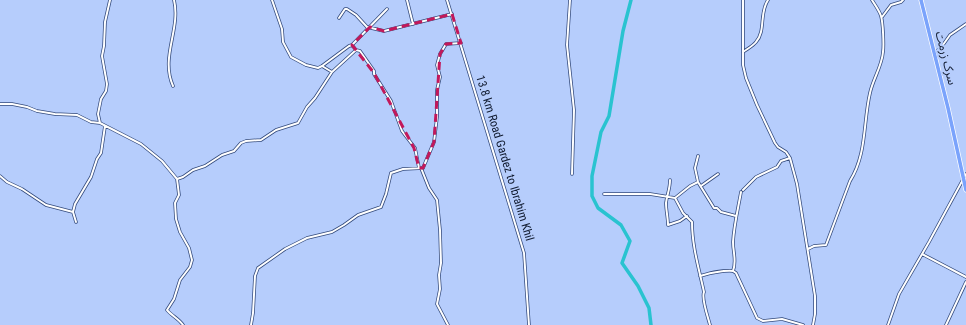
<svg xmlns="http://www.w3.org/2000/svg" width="966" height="325" font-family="'Roboto Condensed','Noto Sans Arabic',sans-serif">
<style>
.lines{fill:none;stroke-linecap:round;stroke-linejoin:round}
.river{stroke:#29c3d0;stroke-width:3.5}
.minor-casing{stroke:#334a7c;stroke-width:3.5}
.highway-casing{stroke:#fff;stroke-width:5}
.minor{stroke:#fff;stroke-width:2}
.highway{stroke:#7aa3fc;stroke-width:3.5}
.marked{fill:none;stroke:#c2185b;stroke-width:3;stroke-dasharray:8 5;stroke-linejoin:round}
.labels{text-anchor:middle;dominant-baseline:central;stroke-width:4;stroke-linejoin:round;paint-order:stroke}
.street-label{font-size:12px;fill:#0f192e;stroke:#b6cdfc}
</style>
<rect width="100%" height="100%" fill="#b6cdfc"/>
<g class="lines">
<path class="river" d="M631,0L623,31L609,116L601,132L592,176V196L598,208L621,225L630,241L622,263L638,286L649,308L651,325"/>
<defs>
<path id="minor" d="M272,0L282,29L283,42L291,57L306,65L318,68L322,66L332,72
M407,0L413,24
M447,0L524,253L529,325
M570,0L567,45L574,110L572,174
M743,0V65L746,78L757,105L775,143L778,147L786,152L790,158L797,184L815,296V314L813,325
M882,17L891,5L901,2L903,0
M339,18L345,9H347L356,15L367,27L384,31L452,14
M352,45L356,50L360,51L374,71V74L391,101L402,131L415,148L419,168
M743,52C747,49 753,46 756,42C766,31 759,13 768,0
M935,52L940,49L950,35L966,24
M322,66L349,46L352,45L387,9
M173,86C160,57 181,29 174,0
M0,104H12L27,107L37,111L55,114L77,115L91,122L100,123L141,144L162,161L177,179L179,195L175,203L176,219L180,232L189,248L192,260L190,267L180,280L174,299L167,310C172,316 179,319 183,325
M100,123L98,114L101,99L106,91L107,84L102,56L104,46L105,22L110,0
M698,156L695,168L698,182L714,208H717L721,212L736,216
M421,168L429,188L437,200L440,230L441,263L439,275L440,289L437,304L448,325
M0,176L7,182L22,189L46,205L73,212
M177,179L183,177L193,170L205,166L222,155L234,151L241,143L246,141L261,140L276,130L298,123L307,107L315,98L332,72L356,50
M670,180C670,189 667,195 666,203C666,210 668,218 668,225L680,221L687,216
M701,186L718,174
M743,190L756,177L777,167L781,161L790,158
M741,192C738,209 734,225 733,242C733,253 737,261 733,271L736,273L757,318L763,321L782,319L803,325
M604,194H650L675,198L683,213L692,222C692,246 699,269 704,292C701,298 708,317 710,325
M675,198L690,186L698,182
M76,222L73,212L75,204L91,177L97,159L101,153L105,126
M808,249L814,246L826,245L850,181C867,154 863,123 870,93C873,79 882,66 883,52C884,45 883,23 881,16C879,10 875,5 872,0
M922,254L966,277
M700,276C711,273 721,270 733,271
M251,325L253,313L255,276L258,268L285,249L307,238L332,232L344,225L358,215L381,207L386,194L391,173L403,169L423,168L434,142L437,117V90L440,77L437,65L440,54L446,44L461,43
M888,325L899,294L929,242L966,174
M946,325L966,282"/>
<path id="highway" d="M921,0L948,108L966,190"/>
</defs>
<use href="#minor" class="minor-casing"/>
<use href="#highway" class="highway-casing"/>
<use href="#minor" class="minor"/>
<use href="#highway" class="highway"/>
</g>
<path class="marked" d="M452,14L461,43L446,44L440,54L434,142L423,168H419L414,148L374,73L352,45L370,27L384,31Z"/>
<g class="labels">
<g class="street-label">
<text transform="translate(946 58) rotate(76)">سرک زرمت</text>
<text transform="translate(505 158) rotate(73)">13.8 km Road Gardez to Ibrahim Khil</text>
</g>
</g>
</svg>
